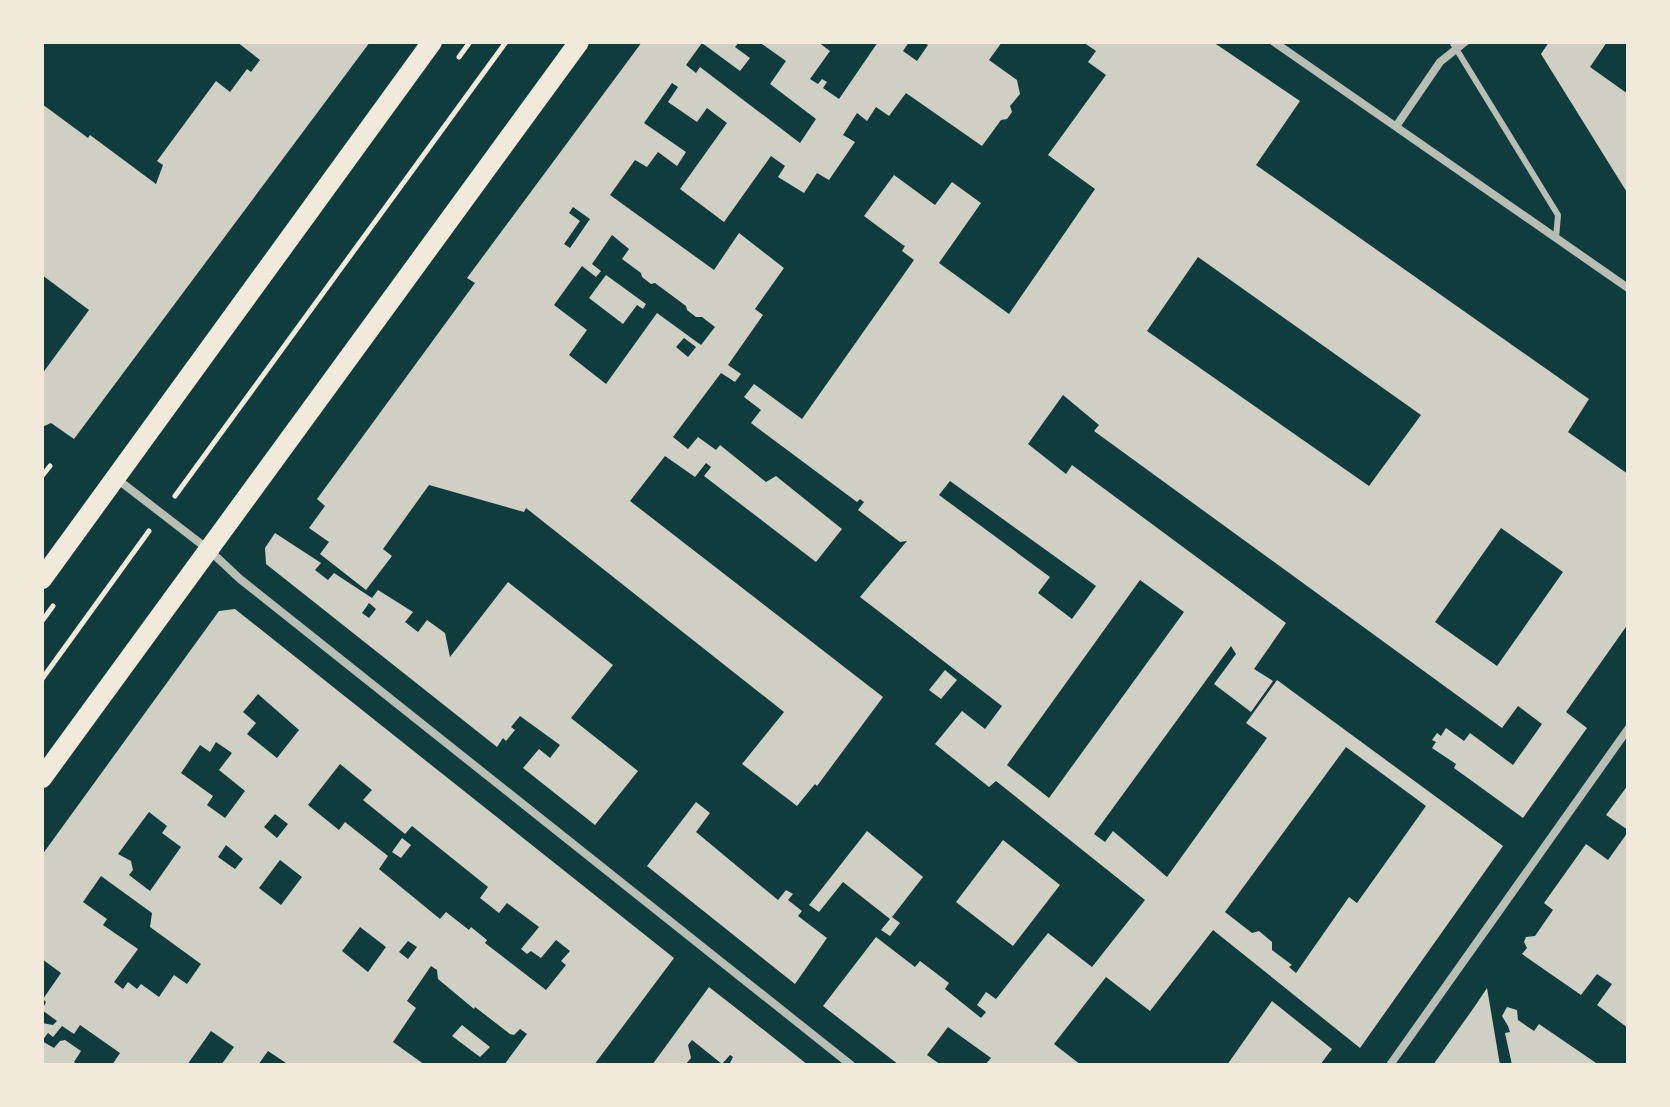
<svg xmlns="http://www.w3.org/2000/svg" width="1670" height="1107" font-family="'Playfair Display',serif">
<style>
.building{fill:#cfcfc3;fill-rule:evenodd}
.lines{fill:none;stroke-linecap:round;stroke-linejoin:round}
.path{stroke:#f1e9da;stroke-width:5}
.service{stroke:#b8beb3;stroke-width:6}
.minor{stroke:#b8beb3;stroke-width:8}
.primary{stroke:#f1e9da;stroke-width:20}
</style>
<rect width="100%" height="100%" fill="#0f3d3e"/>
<path class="building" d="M237,42H370L74,439L51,423L42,427V374L89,310L42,275V104L88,138L90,135L156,184L163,165L157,161L216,81L230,92L247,69L251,72L260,60Z
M642,42H739L735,47L750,58L740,71L702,43L686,65L696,73L700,67L800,143L816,119L770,84L786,61L759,42H818L830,51L810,79L818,84L822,79L827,82L823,88L839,99L878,42H909L903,51L917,61L928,45L923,42H1002L989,60L1017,80L1020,94L1010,106L1012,112L1007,119L1001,120L982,146L906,93L889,116L876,107L867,121L857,113L843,135L855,142L829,180L817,173L804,193L778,177L785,166L771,156L724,222L680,189L727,123L707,108L697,122L668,102L678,87L672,83L644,123L686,152L677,166L658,152L647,167L635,160L610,195L714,270L739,233L784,268L755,309L763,315L728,365L741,374L735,382L721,373L673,437L688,449L698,437L716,450L720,445L766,482L776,476L842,529L816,562L704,476L711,467L706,463L695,477L665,456L630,501L883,697L817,786L815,784L797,806L742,764L784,712L526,508L524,512L429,485L383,549L392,556L366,590L320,554L329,542L309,528L325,506L317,499L475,283L467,278ZM573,207L590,219L570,248L564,244L580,221L569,213ZM612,235L629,249L622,259L641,273L642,277L651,284L655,283L686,306L687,310L696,317H702L715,327L701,345L657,313L606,384L569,355L587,330L554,305L582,266L596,277L601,271L592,264ZM684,338L696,347L688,357L676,347Z
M1083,42H1213L1300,101L1256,165L1589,399L1568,432L1628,474V624L1566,712L1587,728L1523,818L1454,768L1456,764L1432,748L1436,742L1432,740L1437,733L1441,736L1446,728L1464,741L1470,733L1513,765L1542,724L1518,706L1502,728L1094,431L1099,425L1063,395L1028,444L1066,474L1072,465L1286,623L1254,669L1273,681L1251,712L1214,684L1236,654L1231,646L1094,834L1105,842L1113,831L1167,877L1267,738L1246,723L1277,680L1503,846L1360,1048L1213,930L1150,1011L1106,977L1054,1044L1081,1065H985L991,1058L948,1027L927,1055L941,1065H899L823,1006L876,937L915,967L920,961L949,983L945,989L981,1018L986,1012L977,1005L986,992L996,999L1048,933L1092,967L1145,900L996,781L989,787L935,744L962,711L985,729L1002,706L860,597L907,541L900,542L858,510L864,502L860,499L857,502L751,423L761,410L744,397L754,384L802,419L914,260L902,251L905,246L903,245L864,216L894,175L935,205L952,182L981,203L939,263L1009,314L1095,189L1048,155L1106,75L1088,62L1096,51ZM1198,257L1421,415L1369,486L1147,331ZM950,481L1096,586L1072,619L1038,593L1050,577L939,495ZM1501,528L1563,572L1497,666L1435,622ZM1140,580L1184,612L1049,798L1007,765ZM1346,747L1426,806L1357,903L1349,897L1296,973L1289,967L1292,965L1272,950V942L1259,931L1252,933L1225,912Z
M1549,42H1607L1590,67L1628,94V194L1541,54Z
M606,275L646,304L643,309L637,305L623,324L589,298Z
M275,533L321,563L315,570L328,580L334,573L372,598L378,590L413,612L405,622L418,632L427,620L445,633L450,657L508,582L613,665L571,718L638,771L595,825L523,768L539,749L550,758L560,745L520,716L511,727L515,730L506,741L503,738L497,747L266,564L265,548ZM369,603L376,609L369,618L362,613Z
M235,609L674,958L594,1065H504L527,1034L520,1029L514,1035L510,1034L475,1007L474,1009L438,979L437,970L431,966L407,1001L416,1008L393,1042L425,1065H289L268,1051L258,1065H221L234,1047L211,1031L187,1065H112L120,1053L80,1025L74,1034L62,1026L53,1037L48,1033L42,1041L54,1048L60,1041L65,1040L81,1051L74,1062L78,1065H42V1023L53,1025L57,1021L42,1010L46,1002L43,999L61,973L42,959V855L219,611ZM258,694L299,730L277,758L247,734L256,723L243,712ZM216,742L232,753L219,770L245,791L225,818L207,805L213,796L181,773L200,745L210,752ZM340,764L372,790L363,800L405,834L412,826L488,887L480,898L499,913L507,903L539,927L521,949L527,954L531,951L541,958L556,940L570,951L561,961L566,965L546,990L485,943L487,940L471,927L469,930L446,912L440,919L379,869L388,856L345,822L339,830L308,805ZM149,812L167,826L162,833L181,847L150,891L129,875L133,870L131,861L118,854ZM275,814L288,824L277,838L264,827ZM226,845L243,859L235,869L218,857ZM280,860L302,877L281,905L259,888ZM101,876L152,913L150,927L201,964L187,984L174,975L159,997L141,984L137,989L128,982L123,989L114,982L138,949L103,925L107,919L83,902ZM360,927L386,947L368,972L342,951ZM408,941L417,947L408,959L399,952Z
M945,670L957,680L941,699L929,690Z
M1628,785V830L1606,815Z
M696,802L710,813L696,832L778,900L786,890L793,894L788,900L802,911L798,916L827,938L795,984L647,866Z
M867,831L923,877L892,917L900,923L890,936L881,930L890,919L843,882L819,912L809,905Z
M1628,832V1028L1597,1005L1612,984L1597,974L1581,995L1522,954L1527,948L1524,942L1526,937L1535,936L1553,910L1544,903L1586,844L1608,860Z
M402,838L411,845L401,858L392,852Z
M1003,840L1060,885L1013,946L956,902Z
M709,987L741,1012L808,1065H729L733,1057L730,1055L722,1064L692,1040L688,1045L691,1058L685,1065H652Z
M1487,988L1500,1065H1433L1475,1006Z
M1272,1001L1332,1049L1320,1065H1227Z
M1507,1007L1517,1010L1518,1020L1534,1031L1539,1024L1599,1065H1512L1505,1033L1510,1032L1508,1026L1502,1016Z
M462,1025L490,1047L480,1057L452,1036Z"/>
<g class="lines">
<path class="path" d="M459,57L470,42
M42,476L50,466
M175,496L506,42
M42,621L53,606
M42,679L149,531"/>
<path class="service" d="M1452,42L1558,215L1556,238"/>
<path class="minor" d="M1274,42L1628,288
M1397,125L1440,62L1465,42
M117,479L209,550L240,579L851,1065
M1390,1065L1628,729"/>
<path class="primary" d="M42,579L432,42
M42,778L579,42"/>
</g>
<rect width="1670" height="1107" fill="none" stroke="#f1e9da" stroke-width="88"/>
</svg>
